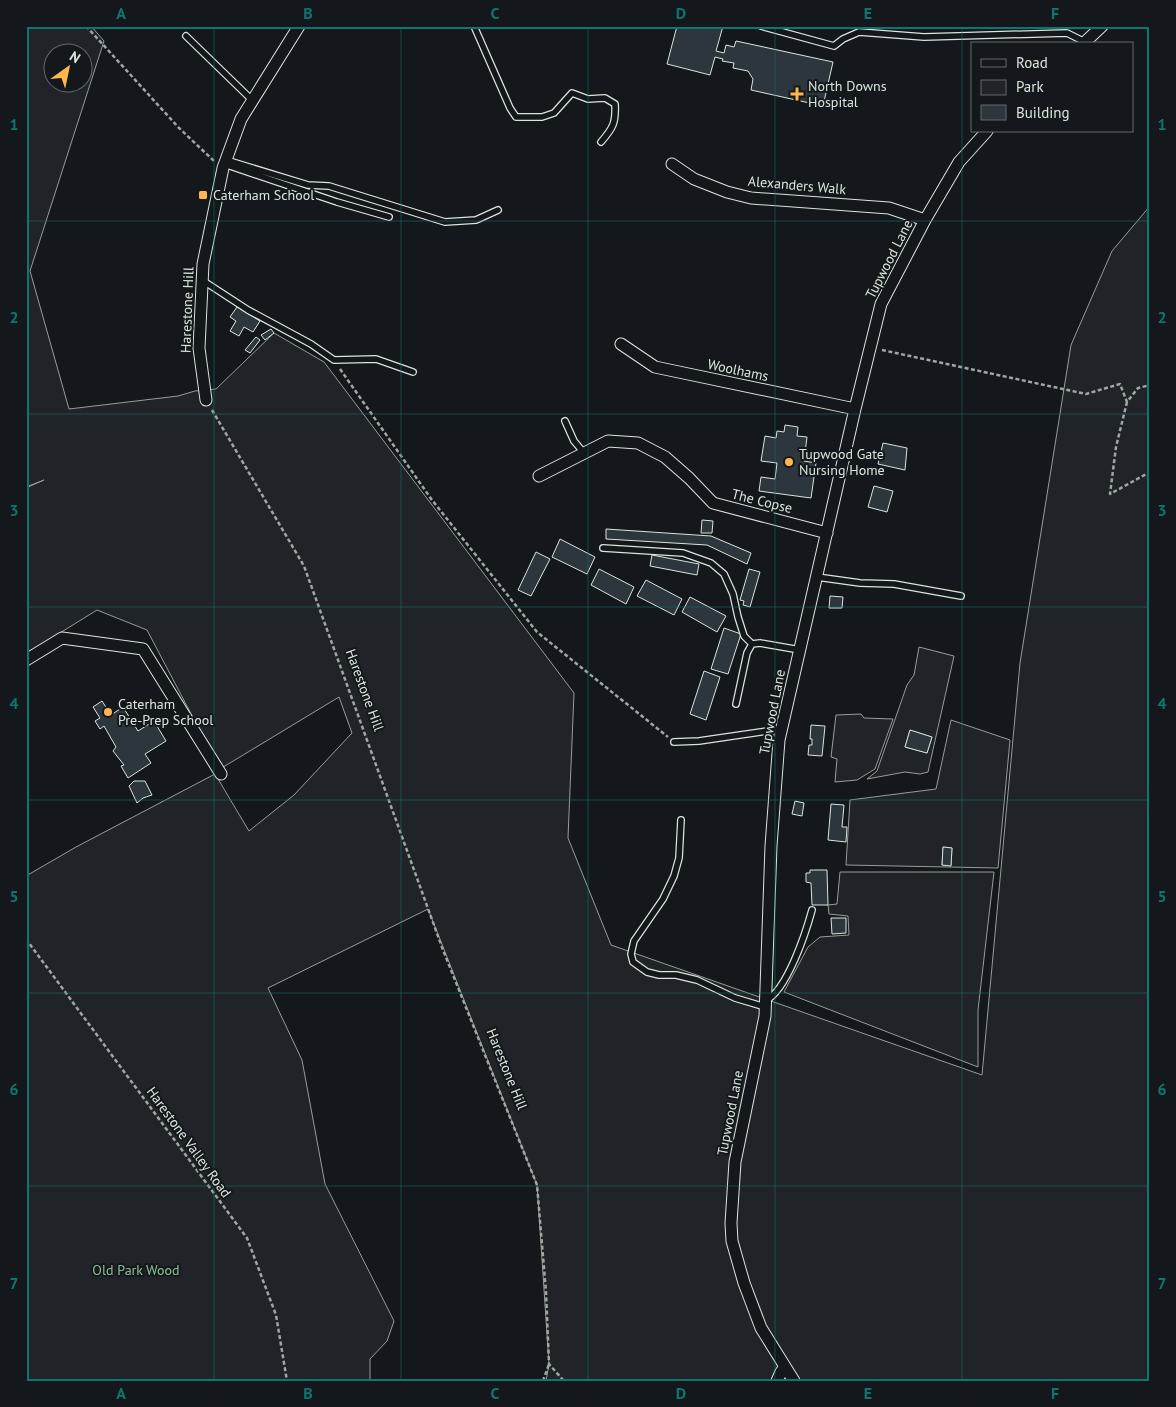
<svg xmlns="http://www.w3.org/2000/svg" width="1176" height="1407" font-family="'PT Sans',sans-serif">
<style>
.green{fill:#202428;stroke:#939e99;fill-rule:evenodd}
.building{fill:#2c363c;stroke:#d8e6dc}
.lines{fill:none;stroke-linecap:round;stroke-linejoin:round}
.lane-casing{stroke:#d8e6dc;stroke-width:8}
.street-casing{stroke:#d8e6dc;stroke-width:13}
.path{stroke:#9da8a2;stroke-width:2.5;stroke-dasharray:4 2.5;stroke-linecap:butt}
.lane{stroke:#14181c;stroke-width:5.5}
.street{stroke:#14181c;stroke-width:11}
.grid{fill:none;stroke:#0f766e;stroke-width:1;stroke-opacity:0.55}
.poi-dot{fill:#ffb74d;stroke:#14181c;stroke-width:2}
.labels{text-anchor:middle;dominant-baseline:central;stroke-width:4;stroke-linejoin:round;paint-order:stroke}
.poi-label{font-size:14px;fill:#d8e6dc;stroke:#14181c;text-anchor:start}
.street-label{font-size:14px;fill:#d8e6dc;stroke:#14181c}
.park-label{font-size:14px;fill:#8ac095;stroke:#14181c}
.neatline{fill:none;stroke:#0f766e;stroke-width:2}
.grid-label{font-size:16px;text-anchor:middle;font-weight:bold;fill:#0f766e}
</style>
<rect width="100%" height="100%" fill="#14181c"/>
<path class="green" d="M26,26H91L104,41L30,271L69,409L178,396L195,391L216,389L274,333L324,362L574,693L568,838L611,945L982,1075L1020,663L1071,345L1112,251L1150,206V1381H546L549,1364L537,1185L428,909L268,988L302,1060L325,1184L394,1321L387,1341L370,1359V1381H26V876L76,847L215,774L249,831L294,795L352,733L339,697L220,769L147,630L97,610L26,654V488L44,480L26,487ZM52,52H82V82H52Z
M919,647L954,656L928,772L920,774L905,772L867,779L877,771L907,685L914,675ZM910,730L932,737L927,753L905,747Z
M861,714L864,718L893,719L875,769L857,780L835,782L837,759L831,757L836,715Z
M951,720L1010,740L998,868L846,865L850,800L936,789ZM943,847L952,848L951,865H942Z
M840,872H994L978,1010V1067L784,992L808,947L820,937L849,935L848,916L829,914L828,905L837,904Z"/>
<path class="building" d="M677,26H723L716,51L724,53L726,45L734,47L736,41L833,62L823,106L751,90L753,79L748,71L733,68L734,63L722,61L723,59L715,57L710,75L667,64Z
M237,307L260,321L253,332L244,327L239,336L230,331L236,321L230,317Z
M271,329L274,333L265,340L261,335Z
M256,337L260,340L250,353L245,350Z
M785,425L798,427L797,436L807,437L804,461L816,463L811,498L759,491L761,477L775,479L777,463L761,461L765,436L776,438L777,431L784,432Z
M883,443L907,448L905,470L878,464Z
M874,486L893,491L887,512L868,507Z
M702,520L713,521L712,533H701Z
M606,529L711,536L751,553L747,564L707,545L606,539Z
M560,539L595,557L587,574L552,557Z
M536,552L550,559L531,596L518,590Z
M652,555L699,564L697,575L650,566Z
M599,569L634,587L626,604L591,585Z
M749,569L760,572L750,607L743,605L744,601L740,600Z
M646,580L682,599L674,615L637,596Z
M830,596L843,597L842,608H829Z
M690,597L726,616L717,632L682,612Z
M724,628L741,634L728,674L711,669Z
M704,671L720,677L706,720L690,714Z
M102,701L111,715L123,707L138,731L154,721L166,741L145,754L151,763L128,778L121,766L124,765L113,751L116,747L104,726L100,729L95,721L100,718L93,707Z
M811,725L825,726L822,756L808,755L809,745H812V739H810Z
M910,730L932,737L927,753L905,747Z
M134,781H145L152,795L143,798L137,803L129,786Z
M795,801L804,803L802,816L792,814Z
M831,804L844,805L842,827H847L846,842L828,840Z
M943,847L952,848L951,866L942,865Z
M810,870H827L828,905H812L811,883L806,882V873H810Z
M831,918H846V933L832,934Z"/>
<g class="lines">
<defs>
<path id="lane" d="M474,26L510,108L516,117H542L554,113L572,93L588,99L605,98L615,104C616,123 613,128 601,142
M761,26L834,46L843,39L859,32L924,37L1067,33L1085,42
M186,36L252,100
M226,160L308,185L329,186L445,222L476,220L498,210
M224,164L337,202L389,217
M202,280L248,310L311,344L334,360L376,359L413,372
M565,421L574,441L584,453
M603,548L683,553L711,563L724,574L733,594L738,617L744,636L752,644
M817,577L860,583L894,584L961,596
M736,704L747,653L752,644L760,643L800,650
M674,742L699,741L781,729
M681,820L679,858L674,876L663,899L634,941L631,954L633,962L647,972L659,975H676L697,980L735,998L765,1007
M765,1001C787,991 806,932 812,910"/>
<path id="street" d="M1083,44L1102,26
M672,164L694,179L727,192L751,198L889,208L925,220
M621,344L655,367L855,409
M206,400L199,348L203,264L223,168L241,119L299,26
M539,476L608,441L638,443L665,457L689,478L713,503L827,533
M26,660L62,638L143,649L221,774
M777,1381L781,1372L785,1367
M794,1381L761,1328L744,1283L732,1241L731,1223L735,1162L765,1016L771,846L779,740L855,409L881,304L925,220L959,162L987,131"/>
</defs>
<use href="#lane" class="lane-casing"/>
<use href="#street" class="street-casing"/>
<path class="path" d="M86,26L179,128L214,161
M882,350L1086,394L1120,384L1127,402L1138,388L1150,385
M340,369L432,500L537,632L668,737
M1127,402L1116,447L1110,494L1150,472
M212,410L304,566L443,950L537,1185L546,1292L549,1364L564,1381
M26,939L247,1238L276,1315L287,1381
M543,1381L549,1364"/>
<use href="#lane" class="lane"/>
<use href="#street" class="street"/>
</g>
<path class="grid" d="M214,26V1381M401,26V1381M588,26V1381M775,26V1381M962,26V1381M26,221H1150M26,414H1150M26,607H1150M26,800H1150M26,993H1150M26,1186H1150"/>
<g class="poi-dot">
<path d="M794.5 86.5h5v5h5v5h-5v5h-5v-5h-5v-5h5z"/>
<rect x="198" y="190" width="10" height="10" rx="2.5"/>
<circle cx="789" cy="462" r="5"/>
<circle cx="108" cy="712" r="5"/>
</g>
<g class="labels">
<g class="poi-label">
<text x="808" y="86">North Downs<tspan x="808" dy="16">Hospital</tspan></text>
<text x="213" y="195">Caterham School</text>
<text x="799" y="454">Tupwood Gate<tspan x="799" dy="16">Nursing Home</tspan></text>
<text x="118" y="704">Caterham<tspan x="118" dy="16">Pre-Prep School</tspan></text>
</g>
<g class="street-label">
<text transform="translate(797 185) rotate(5)">Alexanders Walk</text>
<text transform="translate(889 259) rotate(-63)">Tupwood Lane</text>
<text transform="translate(187 310) rotate(-88)">Harestone Hill</text>
<text transform="translate(738 370) rotate(12)">Woolhams</text>
<text transform="translate(762 501) rotate(14)">The Copse</text>
<text transform="translate(365 690) rotate(70)">Harestone Hill</text>
<text transform="translate(772 712) rotate(-79)">Tupwood Lane</text>
<text transform="translate(507 1069) rotate(68)">Harestone Hill</text>
<text transform="translate(730 1113) rotate(-79)">Tupwood Lane</text>
<text transform="translate(189 1142) rotate(54)">Harestone Valley Road</text>
</g>
<g class="park-label">
<text x="136" y="1270">Old Park Wood</text>
</g>
</g>
<rect width="1176" height="1407" fill="none" stroke="#14181c" stroke-width="55"/>
<rect x="971" y="42" width="162" height="90" fill="#14181c" stroke="#626a69"/>
<rect x="981" y="59" width="25" height="8" fill="#14181c" stroke="#626a69"/>
<text x="1016" y="68" font-size="15" fill="#d8e6dc">Road</text>
<rect x="981" y="80" width="25" height="15" fill="#202428" stroke="#626a69"/>
<text x="1016" y="92" font-size="15" fill="#d8e6dc">Park</text>
<rect x="981" y="105" width="25" height="15" fill="#2c363c" stroke="#626a69"/>
<text x="1016" y="118" font-size="15" fill="#d8e6dc">Building</text>
<g transform="translate(68 68) rotate(33)"><circle r="24" fill="#14181c" stroke="#626a69"/>
<path d="M0-4L9 19L0 12L-9 19Z" fill="#ffb74d"/>
<text y="-8" font-size="14" font-weight="bold" text-anchor="middle" fill="#d8e6dc">N</text>
</g>
<rect x="28" y="28" width="1120" height="1352" class="neatline"/>
<g class="grid-label">
<text x="121" y="19">A</text>
<text x="308" y="19">B</text>
<text x="495" y="19">C</text>
<text x="681" y="19">D</text>
<text x="868" y="19">E</text>
<text x="1055" y="19">F</text>
<text x="14" y="130">1</text>
<text x="1162" y="130">1</text>
<text x="14" y="323">2</text>
<text x="1162" y="323">2</text>
<text x="14" y="516">3</text>
<text x="1162" y="516">3</text>
<text x="14" y="709">4</text>
<text x="1162" y="709">4</text>
<text x="14" y="902">5</text>
<text x="1162" y="902">5</text>
<text x="14" y="1095">6</text>
<text x="1162" y="1095">6</text>
<text x="14" y="1289">7</text>
<text x="1162" y="1289">7</text>
<text x="121" y="1399">A</text>
<text x="308" y="1399">B</text>
<text x="495" y="1399">C</text>
<text x="681" y="1399">D</text>
<text x="868" y="1399">E</text>
<text x="1055" y="1399">F</text>
</g>
</svg>
